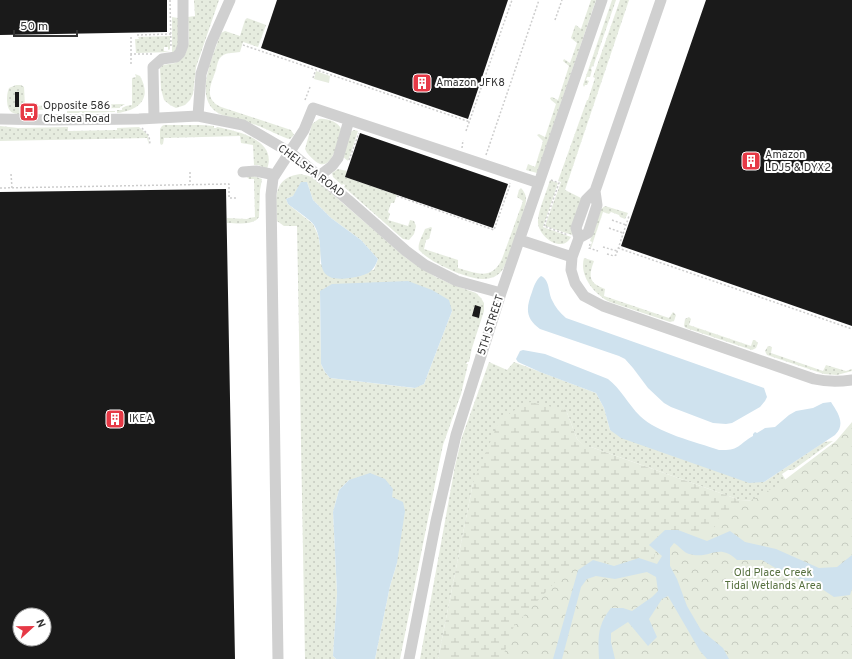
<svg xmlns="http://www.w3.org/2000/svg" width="852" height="659" font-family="Overpass,sans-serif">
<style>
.grass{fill:url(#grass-dots);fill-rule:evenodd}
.wetland{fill:url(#wetland-marsh)}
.park{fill:url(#park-crowns)}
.garden{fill:#e6ecdf}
.water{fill:#cfe2ee}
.building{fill:#1a1a1a;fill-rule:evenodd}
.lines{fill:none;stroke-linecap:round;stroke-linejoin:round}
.path{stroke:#cdcdcd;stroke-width:1.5;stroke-dasharray:2 2;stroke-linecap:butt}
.minor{stroke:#d0d0d0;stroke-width:11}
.labels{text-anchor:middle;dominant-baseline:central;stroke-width:4;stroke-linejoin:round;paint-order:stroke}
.poi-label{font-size:11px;fill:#333;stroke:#fff;text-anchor:start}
.street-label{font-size:11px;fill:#333;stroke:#fff}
.park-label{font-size:11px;fill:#56703f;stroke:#fff}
</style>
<defs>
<pattern id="grass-dots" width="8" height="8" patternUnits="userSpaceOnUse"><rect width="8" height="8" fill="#e6ecdf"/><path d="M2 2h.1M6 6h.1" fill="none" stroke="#c6cbc0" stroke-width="1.8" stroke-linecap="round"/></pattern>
<pattern id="wetland-marsh" width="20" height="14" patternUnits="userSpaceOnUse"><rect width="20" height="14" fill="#e6ecdf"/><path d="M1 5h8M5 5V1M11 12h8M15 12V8" fill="none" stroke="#c6cbc0"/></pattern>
<pattern id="park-crowns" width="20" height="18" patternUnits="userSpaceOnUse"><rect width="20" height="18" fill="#e6ecdf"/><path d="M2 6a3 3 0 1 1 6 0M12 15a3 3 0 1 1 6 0" fill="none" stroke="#c6cbc0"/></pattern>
</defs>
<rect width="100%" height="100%" fill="#fff"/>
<path class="grass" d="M194,0H219L196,67L193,94L190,100L185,105L176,108L170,105L164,100L161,89L160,68L163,65C167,64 171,64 175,63C193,56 188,33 188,17L195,16Z
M591,0H596L537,173L526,170L528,164L535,167L543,141L537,135L539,134L545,137L556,104L551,100L550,98L552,97L558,100L569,66L563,61L564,59L570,63L577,43L571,38L575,26L576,25L581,29Z
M612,0H616L593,67L592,66L591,69L592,70L590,77H587L586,80L589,81L587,85H585L584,87L583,85Z
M620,0H629L565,190L581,198L579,215L572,235L545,226L561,182L558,181L587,100H588L595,78L593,77Z
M172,17L178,18V48L172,54Z
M247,18L266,25L258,47L243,42L240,52C235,53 227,52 222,56C218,59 217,65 216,70C211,84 203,99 221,107L291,130L294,135L290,139C285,139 261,126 253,124C243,120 226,118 218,113C192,98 214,54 221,33L225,31L240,36L245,20Z
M170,36V49L168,50V47H164V51L170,52L136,53L135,39H139L138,37H135Z
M135,74L140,76C152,98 140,110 117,113V110H122V108L126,106L132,105V78L136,77Z
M16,85H21L24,87L25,106L125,104L120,107V108L28,110V114C16,114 8,116 7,101C7,96 7,93 9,88Z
M67,111H115V112L82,113V112H80L79,113H67Z
M319,119C326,118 339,122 341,129C338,141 332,175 315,161C311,157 307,154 305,149L312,124Z
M164,125H201L214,126V128H216L217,127C236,131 278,139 267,169L258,165H254L253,145L241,143L240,136L164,138L163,144L161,145L160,143V129L162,126Z
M0,126L18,128L68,127V131L117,130V128L139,127L148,135L149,145L147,138L0,141Z
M354,130L358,131L348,161L342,156L350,132Z
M338,169L347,171L345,177L397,195L394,203H391L388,212L390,214L388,220L408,226L410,220L414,221L416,226L414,234L409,240L403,239L344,187L345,185L343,184L342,185L333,177L332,173Z
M300,174L309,176L315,179L406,258L436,277L451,284L476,293L481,298L484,303V311L472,348L469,362H467L466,364H468L461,394L443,445L439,464L400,659H375L390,586L397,563L349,480L339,490L333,512L337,593L333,656L336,659H305L297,226H284L277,221C276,199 272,178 300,174ZM307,182L313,200L331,218L361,240L378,259L374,270L320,264L321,250L318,235L313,224L288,204L286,199L293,196ZM320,291L452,311L424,384L414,388L330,378L325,372L321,364Z
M254,176L262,179L260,190L259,217C253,226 237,223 227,223V218L247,219L249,218L255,217L254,179H249L247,177Z
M550,180L558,183L543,227L571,237C562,254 539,237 538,223C537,213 547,191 550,180Z
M521,188C524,191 526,195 526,199C527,207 508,261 503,269C501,272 498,275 494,277C481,282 465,276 453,271C442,266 427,259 419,250C417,244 423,235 425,229L431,227L432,228L429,239L426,240L424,249L458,260V268C476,273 492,281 502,259L523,201L517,197L519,190Z
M605,206L628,213L625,219L620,217L619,215L611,212L609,214L603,212L591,248H590L592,242L590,241L601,209Z
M584,258L594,261C588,277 589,283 605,289L604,296L669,318L673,312L676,315L674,321L670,322L610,302C594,294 579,276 584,258Z
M689,317L691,319L689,325L751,346L753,340H755L758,343L756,348L752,350L686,328L684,326L685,319Z
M768,346L772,347L771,353L823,371L826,365L846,371L852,369V371L837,375L824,374L767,355L765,351Z
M489,362L507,370L514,362L596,393L604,408L610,430L764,482L824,442L833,441L793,470H788L782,474L788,484L761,501L740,500L591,447L586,449L577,439L566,410L473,483L438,659H420L455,466L462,437Z"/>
<path class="wetland" d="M530,402L566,410L577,439L586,448L591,447L740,500L761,501L852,555L663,556L553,659H438L473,483L499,421L519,407Z"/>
<path class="park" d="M852,422V659H502L514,626L573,563L587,566L629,560L653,563L656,550L652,537L670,535L696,542L704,530L715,527L716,520L778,485L836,441Z"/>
<path class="garden" d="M316,71L330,76L329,83L314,79Z"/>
<path class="water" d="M301,182H307L313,200L331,218L361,240L378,259C373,272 369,274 356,277C304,287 330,252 314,225C311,220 294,209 288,204L286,199L293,196Z
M541,276C550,280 548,292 552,300C555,307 560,313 566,318L764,388L767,397L765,401L760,407L732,423L726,424L713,423L671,407L664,403L648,388L633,368L625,359L619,356L540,329C525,318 526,308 532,292C534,286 536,280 541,276Z
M408,281L432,290L449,300L452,311L424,384L415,388L330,378L325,372L321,364L320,291L332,284Z
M523,350L545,354L608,379C621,389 628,404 640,416C657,433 696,442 719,450C740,451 737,445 753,436V434L755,432L757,433L765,428L775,427L789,415L796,411L813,408L823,403L831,402C838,413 846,424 835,435L764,482L749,483L621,438L610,430L604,408L596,393L540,372L518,362L516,359L520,351Z
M370,473L385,479L393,489L392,497L403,502L405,511L397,563L390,586L375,659H336L333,656L337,593L333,512L339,490L349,480Z
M665,530H678L707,541L730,531L745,542L776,549L819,568L837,567L852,555V589L850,595L834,597L819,587L782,572L762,560H737C718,542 711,560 689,554C684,553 679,546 674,543L670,548V566L677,579L687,606L701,630L723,648L729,659H707L700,651L668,596L662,599L649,619L657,637L648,646L628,622L611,633V642L615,659H599C598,639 597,625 611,608H623L632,611L652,597L658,591L656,577L647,572L615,579L596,576L587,579L581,587L562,659H553L578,570L593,560L614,566L639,558L657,564L662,556L649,545Z"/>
<path class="building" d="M0,0H167V32L0,35Z
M277,0H508L468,119L261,48Z
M706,0H852V326L621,246Z
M15,92H19V107H15Z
M360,133L508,184L493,228L345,177Z
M226,189L235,659H0V192ZM20,615H44V639H20Z
M475,305L481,307L479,318L472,316Z"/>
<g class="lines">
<path class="path" d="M170,0L171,48
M555,20L562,0
M137,35L171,34
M131,37V54H152
M243,45L470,122
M131,54V64
M313,78L316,69
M305,100L310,87
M142,128L149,136L150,144
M466,131L512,0
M462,148L463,140
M486,155L539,0
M349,160L359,133
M190,172V185
M11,174L12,188
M551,180L559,183L544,226L568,235
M0,188L229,184V198H237
M397,196L494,230L510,185V183
M612,220L626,225
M609,228L623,233
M590,244L589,248L598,251
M603,247L617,251
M618,248L852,329
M607,254L614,256L616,255L629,216"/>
<path class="minor" d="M661,0L595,191L586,200L576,228L579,238L572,257L571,270L575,283L584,296L603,306L814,379C827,382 838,382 852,380
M198,116L201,74L211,43L230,0
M154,118L153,67L162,59L176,57L180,53L183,45V0
M0,119L53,120L139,119L198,116L243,125L291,153L348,200L406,251L425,265L457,281L501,293
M243,172L256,171L275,175
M319,176L332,166L338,158L349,120
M579,238L588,233L597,205L595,191
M520,240L572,257
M278,659L271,195L273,178L304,130L313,108L539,183
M409,659L436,521L456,435L501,293L602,0"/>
</g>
<defs>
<symbol id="building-square" viewBox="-11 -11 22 22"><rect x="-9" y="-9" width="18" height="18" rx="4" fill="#e63946" stroke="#fff"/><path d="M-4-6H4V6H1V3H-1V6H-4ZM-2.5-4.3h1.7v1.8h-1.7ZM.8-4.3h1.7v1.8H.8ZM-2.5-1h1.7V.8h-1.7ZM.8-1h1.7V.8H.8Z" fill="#fff"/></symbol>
<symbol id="bus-square" viewBox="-11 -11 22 22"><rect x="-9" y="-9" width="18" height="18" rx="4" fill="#e63946" stroke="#fff"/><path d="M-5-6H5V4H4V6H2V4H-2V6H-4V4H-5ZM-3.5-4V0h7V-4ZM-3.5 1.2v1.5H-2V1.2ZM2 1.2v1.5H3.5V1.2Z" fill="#fff"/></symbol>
</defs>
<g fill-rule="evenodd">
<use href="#building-square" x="411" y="72" width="22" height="22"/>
<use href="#bus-square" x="18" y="101" width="22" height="22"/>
<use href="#building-square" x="740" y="150" width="22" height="22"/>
<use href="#building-square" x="104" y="408" width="22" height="22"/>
</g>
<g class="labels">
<g class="poi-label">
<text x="436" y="83">Amazon JFK8</text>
<text x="43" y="106">Opposite 586<tspan x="43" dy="13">Chelsea Road</tspan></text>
<text x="765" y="155">Amazon<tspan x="765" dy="13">LDJ5 &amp; DYX2</tspan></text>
<text x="129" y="419">IKEA</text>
</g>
<g class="street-label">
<text transform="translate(311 171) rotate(37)">CHELSEA ROAD</text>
<text transform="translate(491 325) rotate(-72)">5TH STREET</text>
</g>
<g class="park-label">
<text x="773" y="573">Old Place Creek<tspan x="773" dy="13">Tidal Wetlands Area</tspan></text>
</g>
</g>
<g transform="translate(32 627) rotate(68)"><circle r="19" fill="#ffffff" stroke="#adadad"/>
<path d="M0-3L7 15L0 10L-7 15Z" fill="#e63946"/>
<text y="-6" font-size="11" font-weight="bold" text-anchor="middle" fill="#333333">N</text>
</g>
<path d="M14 30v6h63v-6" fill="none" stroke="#333333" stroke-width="2"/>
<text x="20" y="30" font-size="12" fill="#333333" stroke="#ffffff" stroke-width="3" paint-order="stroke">50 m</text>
</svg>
